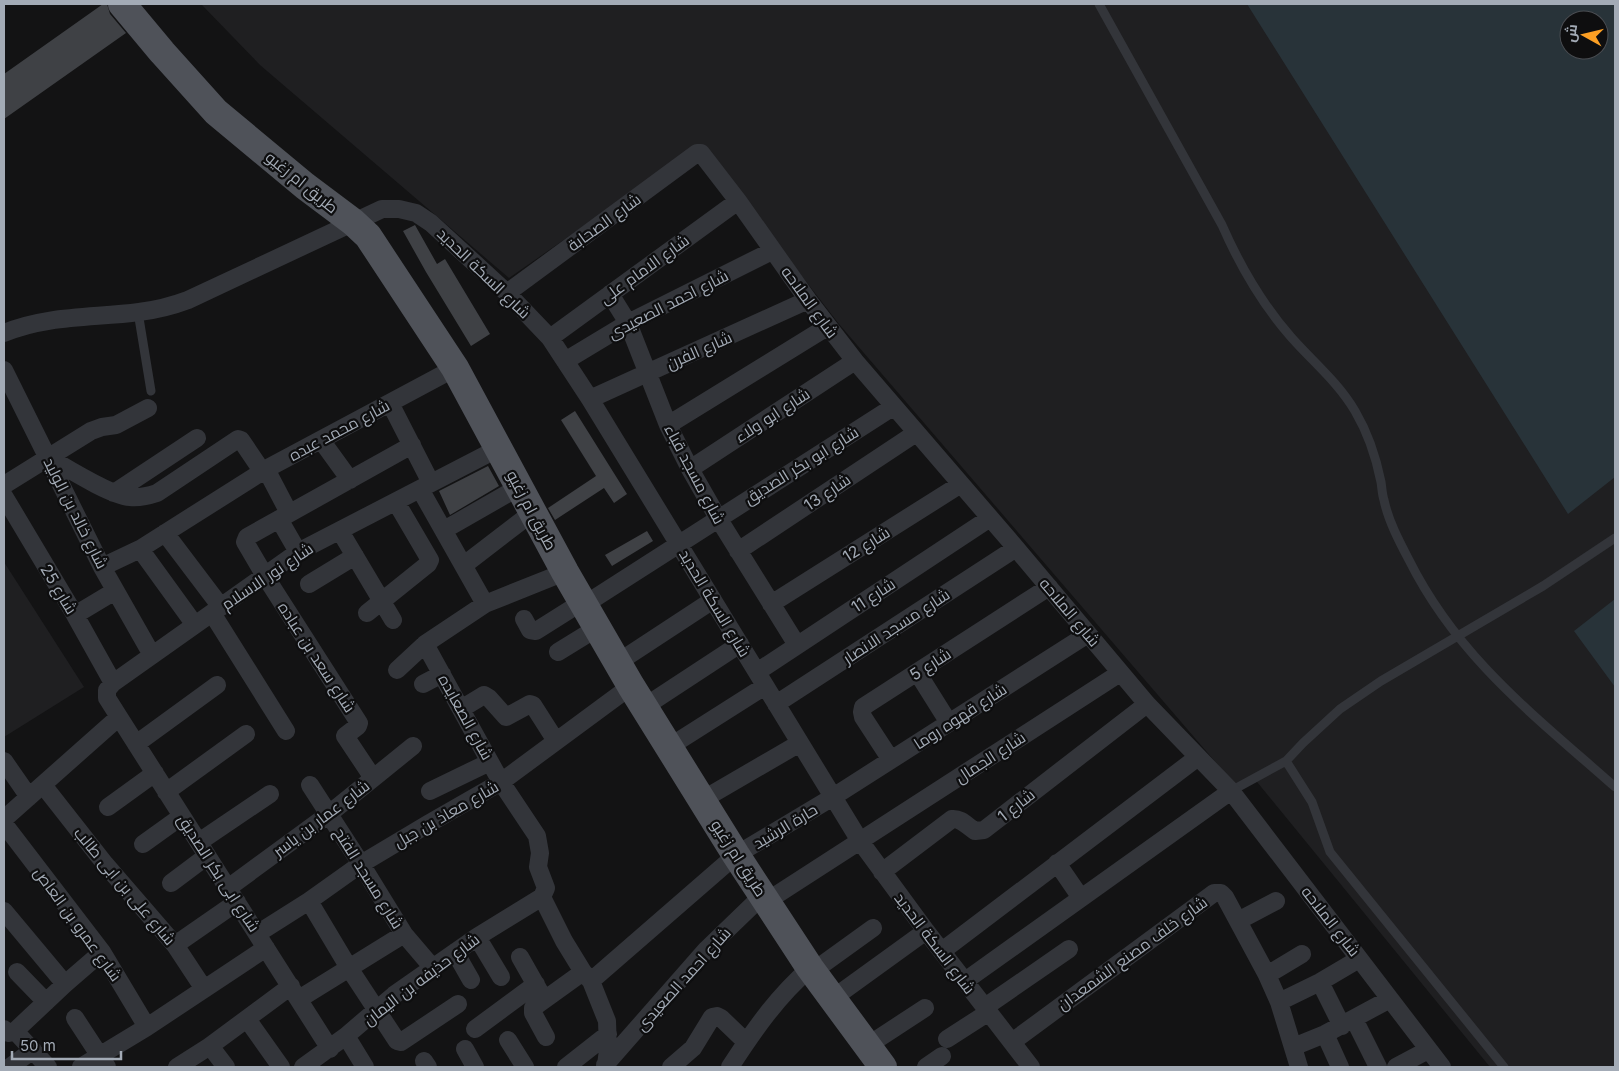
<svg xmlns="http://www.w3.org/2000/svg" width="1619" height="1071" font-family="Inter,Cairo,sans-serif">
<style>
.built{fill:#1f1f21;fill-rule:evenodd}
.water{fill:#283339;fill-rule:evenodd}
.building{fill:#3f4145}
.lines{fill:none;stroke-linecap:round;stroke-linejoin:round}
.service{stroke:#33353a;stroke-width:9}
.minor{stroke:#33353a;stroke-width:18}
.primary{stroke:#4f5259;stroke-width:28}
.labels{text-anchor:middle;dominant-baseline:central;stroke-width:4.5;stroke-linejoin:round;paint-order:stroke}
.street-label{font-size:16px;fill:#a3abb6;stroke:#0e0e0f}
</style>
<rect width="100%" height="100%" fill="#131314"/>
<path class="built" d="M201,4H1615V1067H1490L1253,777L1237,787L839,324L700,145L509,278L260,65ZM1569,20H1599V50H1569Z
M4,562L84,687L4,737Z"/>
<path class="water" d="M1247,4H1615V477L1568,514ZM1569,20H1599V50H1569Z
M1615,599V687L1574,631Z"/>
<path class="building" d="M103,4H107L110,14L126,33L4,119V74Z
M415,225L437,264L445,259L490,334L471,346L426,272L403,231Z
M575,411L627,494L614,503L604,488L555,520L548,508L596,476L561,420Z
M488,466L499,486L450,515L439,491Z
M647,531L653,541L612,566L605,555Z"/>
<g class="lines">
<path class="service" d="M1099,4L1222,225C1240,266 1262,304 1291,337C1313,362 1338,382 1355,411C1368,433 1376,457 1381,482C1382,488 1382,494 1384,500C1388,520 1399,541 1409,560C1458,658 1535,716 1615,787
M138,312L151,391
M1286,761L1312,802L1330,852L1504,1067
M1231,791L1286,761L1303,743L1340,709L1381,681L1543,586L1615,538"/>
<path class="minor" d="M507,293L697,153H701L738,201L808,300L855,361L1016,548L1147,704L1231,791L1442,1067
M610,294L628,323L668,425L690,469L718,518L797,645
M4,333C47,315 94,318 139,312C156,310 172,306 188,300L382,209H399L416,213L431,223L507,293L550,338L590,399L860,841L926,931L1031,1067
M550,338L738,201
M565,361L628,323L772,251
M4,370L102,567L152,655
M590,399L808,300
M390,403L431,483
M668,425L827,327
M321,440L350,480
M48,457C67,468 111,496 130,497C140,498 148,496 157,493L238,439L241,440L262,471
M690,469L855,361
M4,485L91,431L102,427L116,425L148,408
M420,489L485,604
M114,493L197,438
M4,496L75,615L113,683
M289,513L267,471L268,468L455,368
M279,519L298,552
M444,530L519,487
M340,531L393,620
M165,533L221,607
M140,549L195,625
M738,551L916,433
M464,565L533,512
M102,567L140,549L268,468
M309,584L355,556
M771,604L961,484
M584,605L893,407
M212,613L286,731
M367,613L428,564L430,560L396,502
M75,615L115,591
M524,619L530,630L536,631L582,602
M425,644L501,782L537,836L540,853L538,867L546,888L542,897
M558,652L597,628
M617,663L713,600
M397,670L425,644L485,604L565,572
M757,672L990,518
M917,672L949,723
M423,684L442,674
M776,704L1016,548
M644,707L740,644
M461,709L484,695L489,698L506,717L530,704L533,705L556,741
M136,744L217,685
M669,747L765,686
M891,760L863,717L862,712L863,707L1049,587
M4,761L29,797
M373,778L345,736L358,726L359,723L265,576L245,542L247,537L412,445
M43,785L105,864L175,945L204,989
M310,785L361,864L404,934L433,968
M430,791L490,762
M166,792L246,734
M702,800L800,743
M108,807L155,773
M4,819L119,717
M4,824L102,952L147,1027
M199,842L270,794
M143,844L182,816
M1057,863L1081,898
M882,872L952,819C961,818 967,826 975,831L984,830L1147,704
M171,883L207,856
M228,888L329,814L413,746
M542,897L564,941L583,972L591,981L607,1021L608,1050L606,1065
M309,901L349,968L397,1041L401,1042L458,1004
M767,901L1120,673
M4,911L65,984
M1238,921L1276,901
M257,934L309,901L361,864L428,824L501,782L631,686
M477,937L501,977
M175,945L237,902
M942,951L1198,757
M455,952L471,980
M520,957L541,994
M17,972L46,1002
M812,972L873,928
M1267,975L1302,954
M591,981L736,855L833,797L1088,634
M965,981L1231,791
M1320,982L1342,1026
M299,999L404,934
M832,999L926,931
M1279,1002L1320,982L1359,959
M985,1007L1069,949
M75,1018L107,1067
M247,1019L281,1067
M1354,1019L1378,1067
M4,1029L8,1033L15,1031L65,984L102,952
M475,1029L536,984
M15,1031L48,1067
M1325,1034L1340,1067
M346,1036L365,1067
M546,1037L533,1013V1008L583,972
M947,1039L989,1012
M508,1040L525,1067
M1012,1042L1214,893H1221L1225,897L1267,975L1279,1002L1299,1067
M210,1046L226,1067
M867,1046L925,1008
M1293,1047L1325,1034L1390,999
M330,1049L119,717L107,698V690L113,683L298,552L499,448
M465,1049L475,1067
M424,1061L428,1067
M605,1065L706,950L763,895
M10,1067L33,1050
M81,1067L147,1027L266,948
M177,1067L210,1046L291,986
M303,1067L346,1036L394,995L477,937L542,897
M566,1067L608,1034
M671,1067L693,1048L712,1017L717,1016L721,1018L746,1042
M730,1067C754,1030 777,997 810,968
M926,1067L942,1056
M1396,1067L1428,1050"/>
<path class="primary" d="M122,4L162,52L216,112L305,186L353,222L368,236L455,368L565,572L631,686L736,855L810,968L883,1067"/>
</g>
<g class="labels">
<g class="street-label">
<text transform="translate(302 182) rotate(39)">طريق ام زغيو</text>
<text transform="translate(604 222) rotate(-36)">شارع الصحابة</text>
<text transform="translate(644 269) rotate(-36)">شارع الامام على</text>
<text transform="translate(484 273) rotate(44)">شارع السكة الحديد</text>
<text transform="translate(810 302) rotate(54)">شارع الملاحه</text>
<text transform="translate(668 304) rotate(-27)">شارع احمد الصعيدى</text>
<text transform="translate(699 350) rotate(-24)">شارع الفرن</text>
<text transform="translate(772 415) rotate(-33)">شارع ابو ولاء</text>
<text transform="translate(339 430) rotate(-28)">شارع محمد عبده</text>
<text transform="translate(801 465) rotate(-32)">شارع ابو بكر الصديق</text>
<text transform="translate(695 474) rotate(62)">شارع مسجد قباء</text>
<text transform="translate(827 492) rotate(-34)">شارع 13</text>
<text transform="translate(532 510) rotate(62)">طريق ام زغيو</text>
<text transform="translate(76 513) rotate(63)">شارع خالد بن الوليد</text>
<text transform="translate(866 544) rotate(-32)">شارع 12</text>
<text transform="translate(267 576) rotate(-34)">شارع نور الاسلام</text>
<text transform="translate(59 589) rotate(59)">شارع 25</text>
<text transform="translate(873 595) rotate(-33)">شارع 11</text>
<text transform="translate(715 603) rotate(59)">شارع السكة الحديد</text>
<text transform="translate(1070 612) rotate(50)">شارع الملاحه</text>
<text transform="translate(896 626) rotate(-33)">شارع مسجد الانصار</text>
<text transform="translate(317 657) rotate(57)">شارع سعد بن عباده</text>
<text transform="translate(930 664) rotate(-33)">شارع 5</text>
<text transform="translate(960 716) rotate(-33)">شارع قهوه روما</text>
<text transform="translate(466 717) rotate(61)">شارع الصعايده</text>
<text transform="translate(990 757) rotate(-33)">شارع الجمال</text>
<text transform="translate(1016 805) rotate(-38)">شارع 1</text>
<text transform="translate(446 814) rotate(-30)">شارع معاذ بن جبل</text>
<text transform="translate(321 818) rotate(-37)">شارع عمار بن ياسر</text>
<text transform="translate(785 826) rotate(-31)">حارة الرشيد</text>
<text transform="translate(739 858) rotate(57)">طريق ام زغيو</text>
<text transform="translate(219 873) rotate(57)">شارع ابى بكر الصديق</text>
<text transform="translate(369 878) rotate(58)">شارع مسجد الفتح</text>
<text transform="translate(125 886) rotate(50)">شارع على بن ابى طالب</text>
<text transform="translate(1331 921) rotate(52)">شارع الملاحه</text>
<text transform="translate(78 924) rotate(54)">شارع عمرو بن العاص</text>
<text transform="translate(935 943) rotate(53)">شارع السكة الحديد</text>
<text transform="translate(1132 953) rotate(-36)">شارع خلف مصنع الشمعدان</text>
<text transform="translate(421 979) rotate(-37)">شارع حذيفه بن اليمان</text>
<text transform="translate(683 979) rotate(-48)">شارع احمد الصعيدى</text>
</g>
</g>
<rect width="1619" height="1071" fill="none" stroke="#a3abb6" stroke-width="10"/>
<g transform="translate(1584 35) rotate(278)"><circle r="24" fill="#0e0e0f" stroke="#4a4d52"/>
<path d="M0-4L9 19L0 12L-9 19Z" fill="#fb9f24"/>
<text y="-8" font-size="14" font-weight="bold" text-anchor="middle" fill="#a3abb6">ش</text>
</g>
<path d="M12 1051v8h109v-8" fill="none" stroke="#a3abb6" stroke-width="2.5"/>
<text x="20" y="1051" font-size="15" fill="#a3abb6" stroke="#0e0e0f" stroke-width="4" paint-order="stroke">50 m</text>
</svg>
